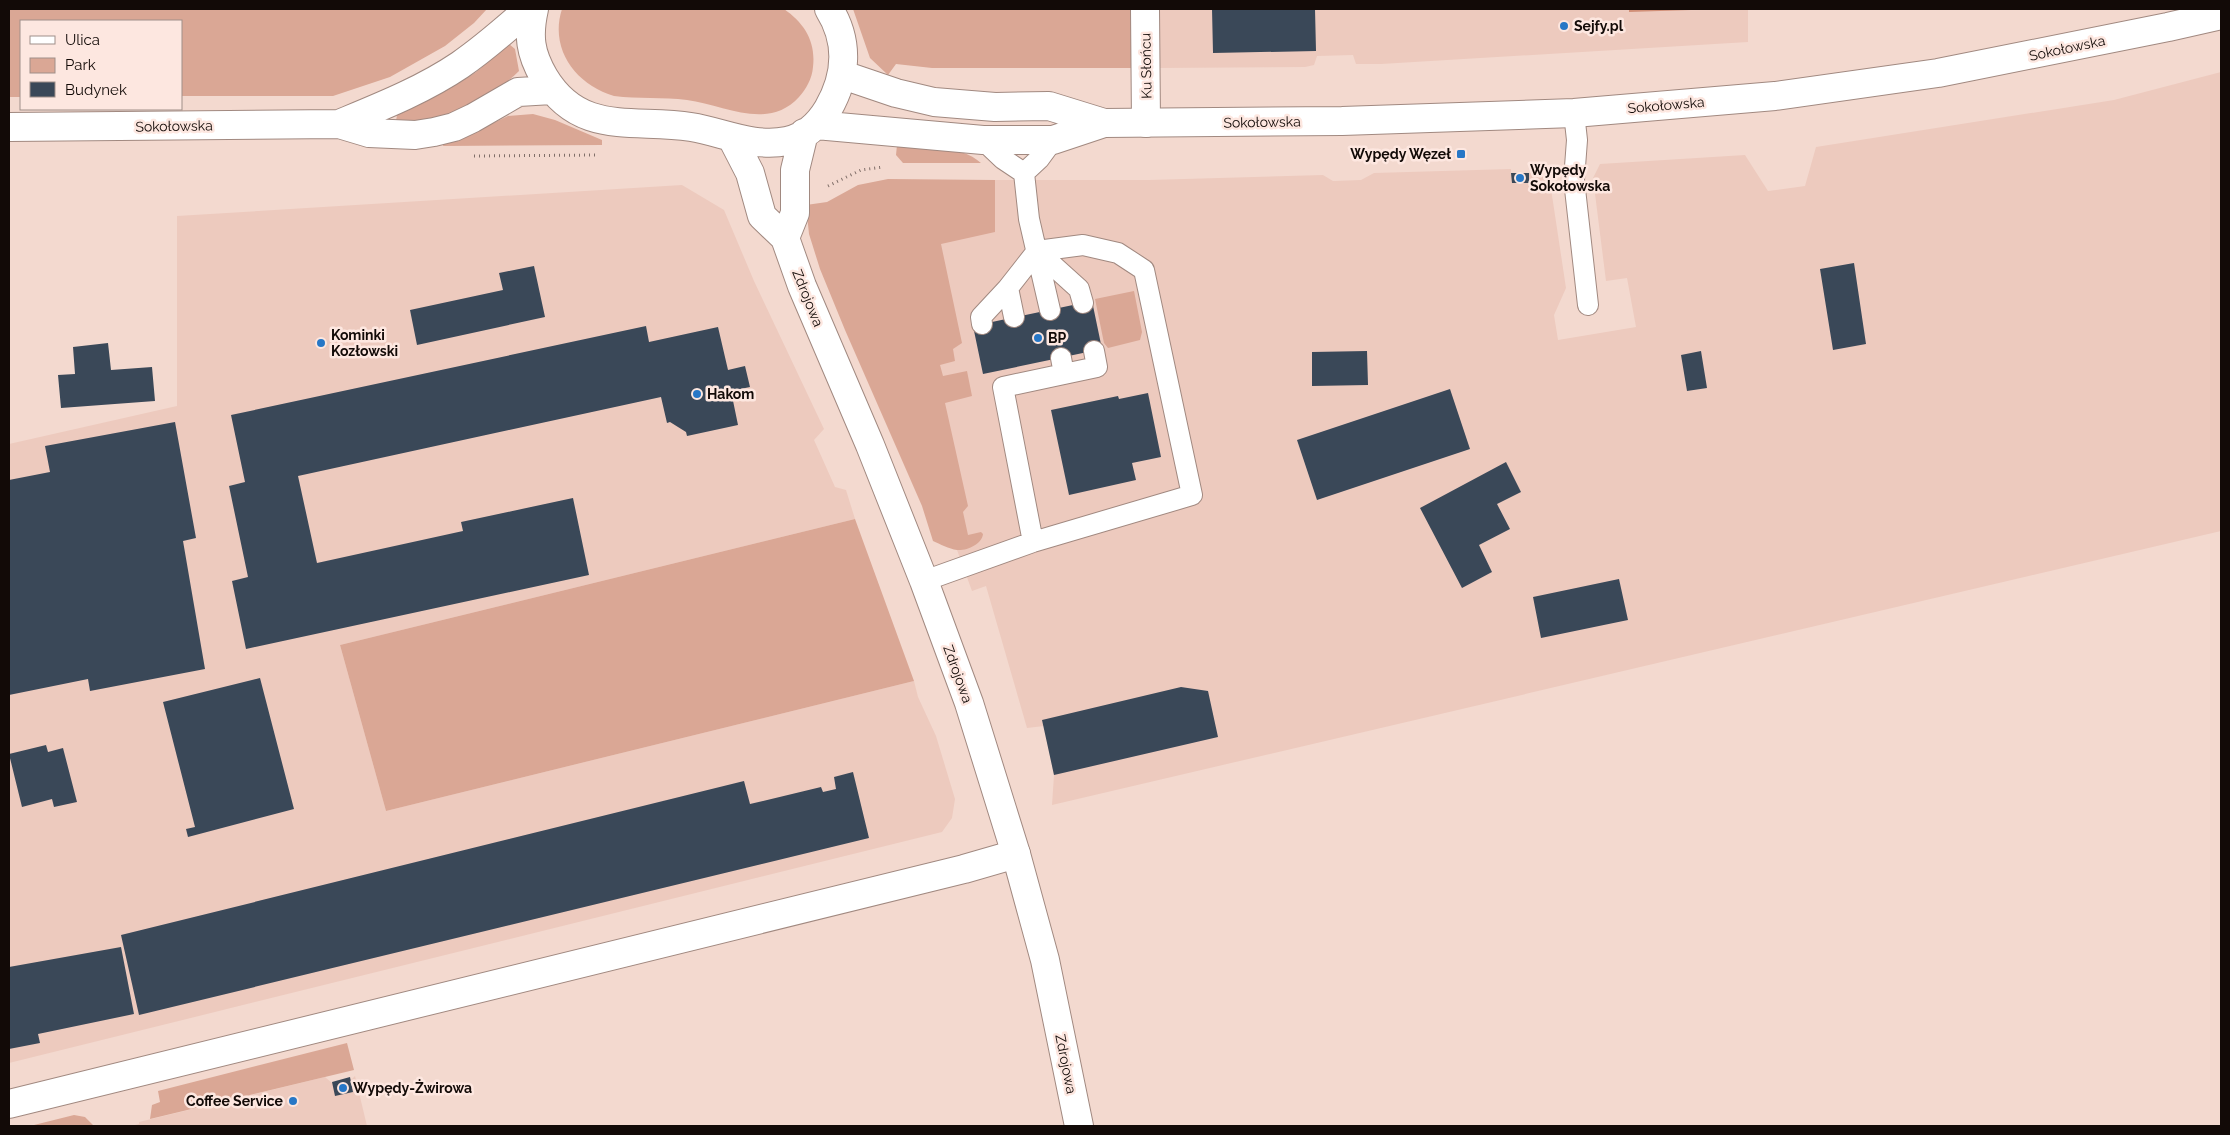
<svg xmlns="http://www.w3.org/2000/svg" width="2230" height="1135" font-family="Raleway,sans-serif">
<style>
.built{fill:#edcabe}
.green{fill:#daa795}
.water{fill:#d18f77}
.building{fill:#3a4858}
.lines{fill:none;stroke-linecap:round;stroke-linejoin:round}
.service-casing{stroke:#a18980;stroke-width:22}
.minor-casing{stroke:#a18980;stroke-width:30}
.tertiary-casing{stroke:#a18980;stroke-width:30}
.path{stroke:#806f69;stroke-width:3;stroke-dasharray:1 4;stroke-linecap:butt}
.service{stroke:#fff;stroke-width:20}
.minor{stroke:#fff;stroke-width:28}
.tertiary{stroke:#fff;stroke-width:28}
.poi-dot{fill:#2777c6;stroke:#fde7e0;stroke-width:2}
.labels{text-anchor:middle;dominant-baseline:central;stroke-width:5;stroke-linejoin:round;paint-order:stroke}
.poi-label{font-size:14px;font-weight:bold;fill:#120a07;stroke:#fde7e0;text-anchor:start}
.street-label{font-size:14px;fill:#120a07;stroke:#fde7e0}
</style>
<rect width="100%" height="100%" fill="#f3d9cf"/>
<path class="built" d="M1156,9H1748V42L1381,64H1356L1353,55L1317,56L1314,65L1305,67L1157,68Z
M2221,72V531L1052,805L1054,775L1044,726L1027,728L986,586L972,591L957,550L895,180H1149L1323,175L1333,181L1361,180L1374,173L1511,169V173H1533V169H1548L1566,288L1554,315L1558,340L1636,327L1627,278L1606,281L1593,178L1600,164L1745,155L1768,191L1805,186L1816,147L2114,100Z
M682,185L724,210L754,281L824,429L814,440L835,487L846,490L855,519L340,645L386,811L914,681L918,697L936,736L955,799L952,818L942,832L9,1063V444L177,406V216Z
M355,1076L367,1126H131L139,1124V1122L325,1077L332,1083L348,1078L351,1080Z"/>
<path class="green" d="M9,9H487L474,23L445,46L390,77L333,96H181V21H21V97H9Z
M562,9H784C804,23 816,41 813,67C812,79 806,89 799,97C768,131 724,105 687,100C663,97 638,99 614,96C576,85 549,49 562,9Z
M853,9H1136L1137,68H932L896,64L888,75L870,58Z
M509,44L515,49L519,71C492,99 436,126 396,121L397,115C425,102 451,89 476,72C488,63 497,52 509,44Z
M533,114L555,120L602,140V145L443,146L444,142L462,138L508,116Z
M897,145C923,147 960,144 981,163H903L896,155Z
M888,179L995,180V232L941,244L962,343L953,349L955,361L940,365L943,376L967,371L972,396L945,403L968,506L963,512L968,535L981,532L983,534C982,544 967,551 957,550C949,549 940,544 933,541L922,506L845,330L820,269L809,234L806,205L827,202L858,185Z
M1134,291L1142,332L1140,340L1108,348L1104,343L1095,299Z
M855,519L914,681L386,811L340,645Z
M347,1043L354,1070L150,1119L152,1105L160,1102L158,1091Z
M74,1115L85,1117L94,1126H30Z"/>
<path class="water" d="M1629,9H1722L1629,12Z"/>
<path class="building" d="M1212,9H1315L1316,51L1213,53Z
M1511,173H1529V183H1512Z
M1854,263L1866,344L1833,350L1820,269Z
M534,266L545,317L417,345L410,310L503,290L499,273Z
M1092,301L1102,349L983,374L973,326Z
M646,326L649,342L718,327L728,370L745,366L750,387L731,391L738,425L687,436L686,432L670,422L667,423L661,397L298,476L317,563L463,531L461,522L573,498L589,575L246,649L232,581L248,577L229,486L245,482L231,415Z
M108,343L111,370L152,367L155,401L61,408L58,375L75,374L73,347Z
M1367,351L1368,385L1312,386V352Z
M1701,351L1707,388L1687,391L1681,355Z
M1450,389L1470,449L1317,500L1297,440Z
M1148,393L1161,457L1132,463L1136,480L1069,495L1051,410L1118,396L1119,399Z
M175,422L196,538L183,541L205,669L90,691L88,679L9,695V480L50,472L45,446Z
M1506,462L1521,492L1497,504L1510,529L1479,545L1492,572L1462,588L1420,508Z
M1619,579L1628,620L1541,638L1533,597Z
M260,678L294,809L188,837L186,829L195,827L163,702Z
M1181,687L1208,691L1218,737L1054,775L1042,720Z
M46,745L48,752L63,748L77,802L54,807L52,799L22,807L9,754Z
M853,772L869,838L139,1015L121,935L744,781L750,804L821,787L823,792L836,789L834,777Z
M121,947L134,1014L38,1034L40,1043L9,1049V967Z
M350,1077L353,1092L335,1096L332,1082Z"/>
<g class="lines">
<defs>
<path id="service" d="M1574,113L1577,140L1574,180L1588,305
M983,140L1003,159L1024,173
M1024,173L1029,219L1050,310
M1024,173L1039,159L1053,140
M1014,317L1008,288L1037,251L1079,289L1083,303
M982,324L981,317L1008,288
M1064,374L1097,367L1094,351
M1033,542L1192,495L1144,270L1118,253L1083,245L1037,251
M924,581L1033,542L1003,387L1064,374L1061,358"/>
<path id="minor" d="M1145,9L1146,123
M1016,854L1045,960L1079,1126"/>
<path id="tertiary" d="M534,9C528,36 530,53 544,77C580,137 634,118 691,127C723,132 753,148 787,141C805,137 819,124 828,109C847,76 849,41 829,9
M843,75L896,93L934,102L995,107L1049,106L1104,123
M339,124C380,107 423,90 460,65C485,48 507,28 529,9
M816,125L983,140H1053L1104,123L1342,121L1574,113L1775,96L1938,73L2168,27L2221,15
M9,127L339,124L369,133L415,135L434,132L454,127L473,118L518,92L552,90
M785,238L795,213V170L804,133
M9,1104L964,869L1016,854L969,703L924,581L870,445L802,286L785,238L762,216L750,173L732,138"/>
</defs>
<use href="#service" class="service-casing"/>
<use href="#minor" class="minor-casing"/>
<use href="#tertiary" class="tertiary-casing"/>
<path class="path" d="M474,156L596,155
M828,186L861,170L883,167"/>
<use href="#service" class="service"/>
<use href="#minor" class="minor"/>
<use href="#tertiary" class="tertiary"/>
</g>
<g class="poi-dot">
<circle cx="1564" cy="26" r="5"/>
<rect x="1456" y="149" width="10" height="10" rx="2.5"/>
<circle cx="1520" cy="178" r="5"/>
<circle cx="1038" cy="338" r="5"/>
<circle cx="321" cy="343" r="5"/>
<circle cx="697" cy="394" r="5"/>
<circle cx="343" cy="1088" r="5"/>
<circle cx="293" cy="1101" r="5"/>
</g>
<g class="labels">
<g class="poi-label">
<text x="1574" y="26">Sejfy.pl</text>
<text x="1451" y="154" text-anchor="end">Wypędy Węzeł</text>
<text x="1530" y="170">Wypędy<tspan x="1530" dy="16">Sokołowska</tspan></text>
<text x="331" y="335">Kominki<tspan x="331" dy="16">Kozłowski</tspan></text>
<text x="1048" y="338">BP</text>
<text x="707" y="394">Hakom</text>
<text x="353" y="1088">Wypędy-Żwirowa</text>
<text x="283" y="1101" text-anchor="end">Coffee Service</text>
</g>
<g class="street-label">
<text transform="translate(2067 48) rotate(-12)">Sokołowska</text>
<text transform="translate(1146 66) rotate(-91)">Ku Słońcu</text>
<text transform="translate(1666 105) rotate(-5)">Sokołowska</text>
<text transform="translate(1262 122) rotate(-1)">Sokołowska</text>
<text transform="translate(174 126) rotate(-1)">Sokołowska</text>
<text transform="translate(808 298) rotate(68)">Zdrojowa</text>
<text transform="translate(958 674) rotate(70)">Zdrojowa</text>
<text transform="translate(1066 1064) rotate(79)">Zdrojowa</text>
</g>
</g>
<rect width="2230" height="1135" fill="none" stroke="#120a07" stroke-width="20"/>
<rect x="20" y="20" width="162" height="90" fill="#fde7e0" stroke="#9f8f89"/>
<rect x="30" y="36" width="25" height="8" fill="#ffffff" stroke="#9f8f89"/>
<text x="65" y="45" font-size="15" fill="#120a07">Ulica</text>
<rect x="30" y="58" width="25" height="15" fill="#daa795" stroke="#9f8f89"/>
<text x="65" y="70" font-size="15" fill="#120a07">Park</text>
<rect x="30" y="82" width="25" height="15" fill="#3a4858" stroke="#9f8f89"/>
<text x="65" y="95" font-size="15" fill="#120a07">Budynek</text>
</svg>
